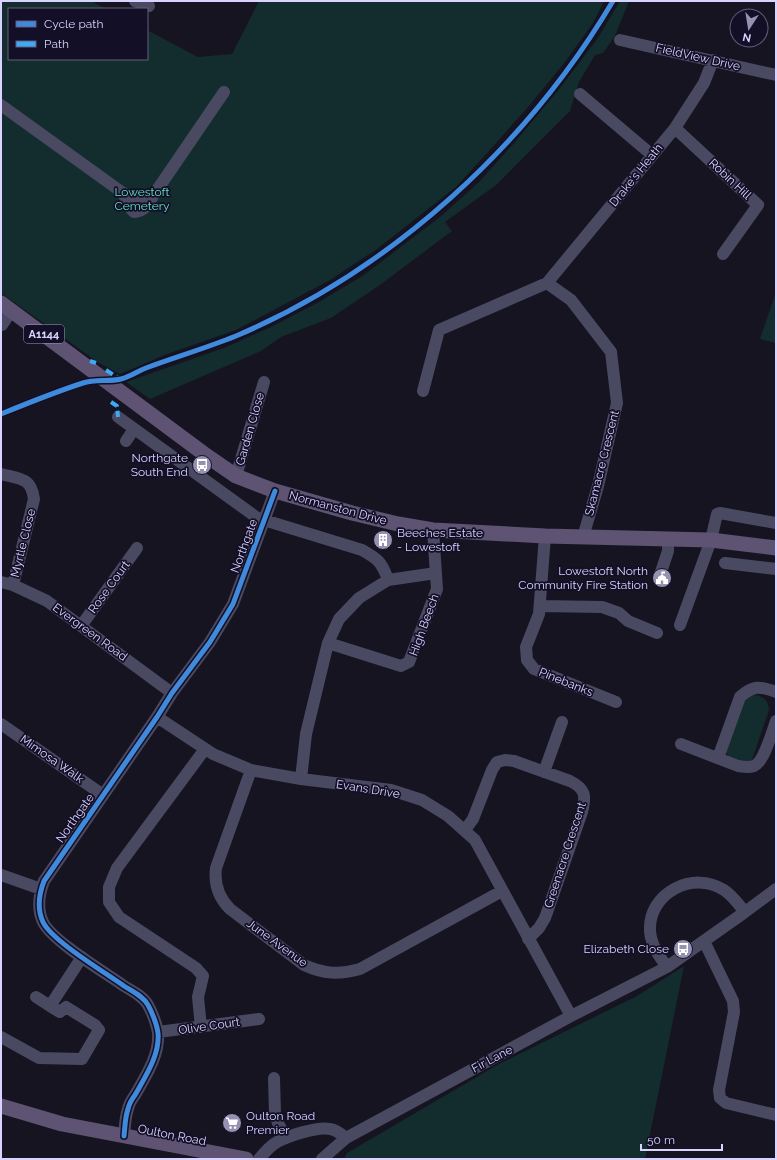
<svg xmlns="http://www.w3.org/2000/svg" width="777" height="1160" font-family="Raleway,sans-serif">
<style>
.green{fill:#132c2d}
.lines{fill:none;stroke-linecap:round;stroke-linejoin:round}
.minor{stroke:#4a4962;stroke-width:12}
.major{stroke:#5e5373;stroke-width:15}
.quiet{stroke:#3fa9f5;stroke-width:4;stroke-dasharray:8 4;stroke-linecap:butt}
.cycleway-casing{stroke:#130f26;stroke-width:8}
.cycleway{stroke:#408adc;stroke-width:5}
.labels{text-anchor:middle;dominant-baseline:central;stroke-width:3.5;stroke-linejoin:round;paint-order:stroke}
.shield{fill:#130f26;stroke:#9e99be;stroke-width:1}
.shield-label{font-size:11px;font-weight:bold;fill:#d9d4ff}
.street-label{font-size:12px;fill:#d9d4ff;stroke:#130f26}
.park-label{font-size:12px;fill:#5fe0c0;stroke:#130f26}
.poi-label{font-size:12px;fill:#d9d4ff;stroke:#130f26;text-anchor:end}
</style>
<rect width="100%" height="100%" fill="#161421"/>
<path class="green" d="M1,1H91L106,9H9V59H147V30L198,57L232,54L259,1H604L593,23L565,62L528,107L488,152L456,187L377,249L330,280L236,330L167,354L120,374L99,363L1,293Z
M620,1H629L615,36L603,53L595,55L579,82L570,111L496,185L445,222L452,231L380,285L331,318L281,337L261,351L150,399L126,382L224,348L271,327L319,302L364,275L440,217L479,182L515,142L560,88L598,38Z
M776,292V343L760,339Z
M750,695C761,694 769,699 769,710L752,760L748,763L729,758L725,750L743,701Z
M684,966L645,1159H344L347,1153L499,1064L637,996Z"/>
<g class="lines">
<path class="minor" d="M135,1L149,6
M620,40L776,75
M580,94L652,155
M1,105L123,193L133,196H153L224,92
M675,128L758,205L723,254
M123,193L130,208L134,212C145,211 148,205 153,196
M547,283L675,128L704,83L713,60
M1,324L2,325L12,310
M423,391L439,330L547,283L571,300L611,352L617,403L598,486L583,537
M118,417L256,517L264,520L362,550C378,559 382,562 388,580
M126,441L134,429
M1,474C20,479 31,477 34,499L13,585
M236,476L264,382
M545,536L539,614L526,647L527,660L534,669L616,702
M725,563L776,569
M661,572L668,551V539
M1,582L13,585L47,601L172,693
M540,606L602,607L619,613L628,621L657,633
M680,625L711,540L717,514L720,513L776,523
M81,626L137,548
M328,643L401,666L409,662L437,589L433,530
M157,717L213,754L251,770L301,779L391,790L422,800L448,816L475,840L571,1016
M1,724L103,795
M681,744L738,766C744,767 748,768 754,766C764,762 772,732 776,721
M718,758L740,697C753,685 760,686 776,692
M251,770L216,868C214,884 218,897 230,909L304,965C324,974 338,975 360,969L502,891
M544,772L562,722
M301,779L306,734L328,643L339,619L359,598L388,580L436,573
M465,830L473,819L492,770L497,762L505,760L514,761L570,781C586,789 586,796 582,812L545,918L539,928L528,939
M1,875L41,889
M704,941L733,1001L734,1012L719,1090L720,1098L726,1103L776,1115
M667,967C659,956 651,945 650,931C648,893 693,870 724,890C733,896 739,905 745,912
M36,997L50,1006L82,957
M201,1027L198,997L203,976L196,968L119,917L109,902V887L117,868L205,749
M158,1032L259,1019
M1,1037L39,1058L82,1059L99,1030L95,1025L66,1007L60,1012L50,1006
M274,1078L275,1114L278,1123L286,1138
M124,1136C125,1127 125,1117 128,1109C129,1104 132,1099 135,1095C145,1077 160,1055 158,1033C157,1025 152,1012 148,1005C143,996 132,991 124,986C106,973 52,941 43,922C37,909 39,894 44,881L157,717L172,693L210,642L233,604L275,491
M259,1159C264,1153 270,1146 277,1142C288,1136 318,1126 330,1129C337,1130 341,1134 346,1138
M322,1159L346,1138L571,1016L667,967L745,912L776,889"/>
<path class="major" d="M1,303L207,456L236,476L275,491L352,513L398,524L433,530L545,536L711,540L776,548
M1,1106L62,1124L246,1159"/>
<path class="quiet" d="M90,361L96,363
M106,370L120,379
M111,402L117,406L118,417"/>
<defs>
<path id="cycleway" d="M1,414C28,403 55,392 83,383C95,379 109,382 121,379C130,377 138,371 146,368C176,357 206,348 236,336C391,270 527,146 613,1
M124,1136C125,1127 125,1117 128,1109C129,1104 132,1099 135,1095C145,1077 160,1055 158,1033C157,1025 152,1012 148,1005C143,996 132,991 124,986C106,973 52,941 43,922C37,909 39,894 44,881L157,717L172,693L210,642L233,604L275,491"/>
</defs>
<use href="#cycleway" class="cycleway-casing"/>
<use href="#cycleway" class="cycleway"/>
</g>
<defs>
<symbol id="bus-disc" viewBox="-11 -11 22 22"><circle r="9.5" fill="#9591b1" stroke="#130f26"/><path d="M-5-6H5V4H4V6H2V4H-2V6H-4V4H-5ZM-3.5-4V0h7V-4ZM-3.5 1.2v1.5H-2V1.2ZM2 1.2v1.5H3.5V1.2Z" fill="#fff"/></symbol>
<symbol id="building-disc" viewBox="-11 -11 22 22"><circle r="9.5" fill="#9591b1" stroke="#130f26"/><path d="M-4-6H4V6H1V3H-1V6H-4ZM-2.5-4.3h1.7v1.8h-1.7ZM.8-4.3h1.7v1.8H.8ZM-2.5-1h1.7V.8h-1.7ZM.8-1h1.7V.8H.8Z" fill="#fff"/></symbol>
<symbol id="civic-disc" viewBox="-11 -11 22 22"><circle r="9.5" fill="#9591b1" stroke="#130f26"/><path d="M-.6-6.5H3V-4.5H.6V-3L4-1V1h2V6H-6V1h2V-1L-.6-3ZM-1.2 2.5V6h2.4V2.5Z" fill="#fff"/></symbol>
<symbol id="supermarket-disc" viewBox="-11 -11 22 22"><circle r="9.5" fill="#9591b1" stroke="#130f26"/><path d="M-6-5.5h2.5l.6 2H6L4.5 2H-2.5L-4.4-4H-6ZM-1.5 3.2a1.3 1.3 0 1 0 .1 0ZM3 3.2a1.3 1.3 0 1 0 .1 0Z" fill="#fff"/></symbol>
</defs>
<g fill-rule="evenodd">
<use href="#bus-disc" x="191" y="454" width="22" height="22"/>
<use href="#building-disc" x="372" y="529" width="22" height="22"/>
<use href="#civic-disc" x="651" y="567" width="22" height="22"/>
<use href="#bus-disc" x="672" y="938" width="22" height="22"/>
<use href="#supermarket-disc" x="221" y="1112" width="22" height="22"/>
</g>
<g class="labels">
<rect class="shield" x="24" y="325" width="40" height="18" rx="3"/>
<g class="shield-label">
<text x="44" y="334">A1144</text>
</g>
<g class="street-label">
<text transform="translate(698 57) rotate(13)">FieldView Drive</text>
<text transform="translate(636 175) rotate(-51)">Drake's Heath</text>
<text transform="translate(730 179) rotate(43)">Robin Hill</text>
<text transform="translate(250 429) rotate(-74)">Garden Close</text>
<text transform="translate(602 463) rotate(-76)">Skamacre Crescent</text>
<text transform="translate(338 508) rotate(15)">Normanston Drive</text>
<text transform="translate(23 543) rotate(-76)">Myrtle Close</text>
<text transform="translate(244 546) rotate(-70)">Northgate</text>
<text transform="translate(109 587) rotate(-54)">Rose Court</text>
<text transform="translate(424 625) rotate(-70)">High Beech</text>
<text transform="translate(90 632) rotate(36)">Evergreen Road</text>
<text transform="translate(566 682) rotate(22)">Pinebanks</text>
<text transform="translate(52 759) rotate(35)">Mimosa Walk</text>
<text transform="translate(368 789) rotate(9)">Evans Drive</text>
<text transform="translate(75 818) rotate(-55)">Northgate</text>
<text transform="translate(565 855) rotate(-72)">Greenacre Crescent</text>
<text transform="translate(277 943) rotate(36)">June Avenue</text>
<text transform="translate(209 1026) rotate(-8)">Olive Court</text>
<text transform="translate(492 1059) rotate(-28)">Fir Lane</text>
<text transform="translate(172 1135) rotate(11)">Oulton Road</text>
</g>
<g class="park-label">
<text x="142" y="192">Lowestoft<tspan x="142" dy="14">Cemetery</tspan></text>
</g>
<g class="poi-label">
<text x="188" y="458">Northgate<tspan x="188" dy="14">South End</tspan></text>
<text x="397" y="533" text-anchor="start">Beeches Estate<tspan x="397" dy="14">- Lowestoft</tspan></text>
<text x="648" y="571">Lowestoft North<tspan x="648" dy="14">Community Fire Station</tspan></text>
<text x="669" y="949">Elizabeth Close</text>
<text x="246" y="1116" text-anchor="start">Oulton Road<tspan x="246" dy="14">Premier</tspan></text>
</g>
</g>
<rect width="777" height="1160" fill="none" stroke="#d9d4ff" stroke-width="4"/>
<rect x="8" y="8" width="140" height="52" fill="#130f26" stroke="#625e7d"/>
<rect x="16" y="21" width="20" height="6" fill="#408adc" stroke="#625e7d"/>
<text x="44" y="28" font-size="12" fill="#d9d4ff">Cycle path</text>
<rect x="16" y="41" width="20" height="6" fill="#3fa9f5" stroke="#625e7d"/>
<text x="44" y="48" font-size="12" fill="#d9d4ff">Path</text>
<g transform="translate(749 28) rotate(192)"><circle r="19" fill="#130f26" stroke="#625e7d"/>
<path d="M0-3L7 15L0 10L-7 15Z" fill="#9591b1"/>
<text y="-6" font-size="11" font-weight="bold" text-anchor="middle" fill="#d9d4ff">N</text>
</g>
<path d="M641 1144v6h81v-6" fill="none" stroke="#d9d4ff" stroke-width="2"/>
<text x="647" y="1144" font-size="12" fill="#d9d4ff" stroke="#130f26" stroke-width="3" paint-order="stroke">50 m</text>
</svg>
